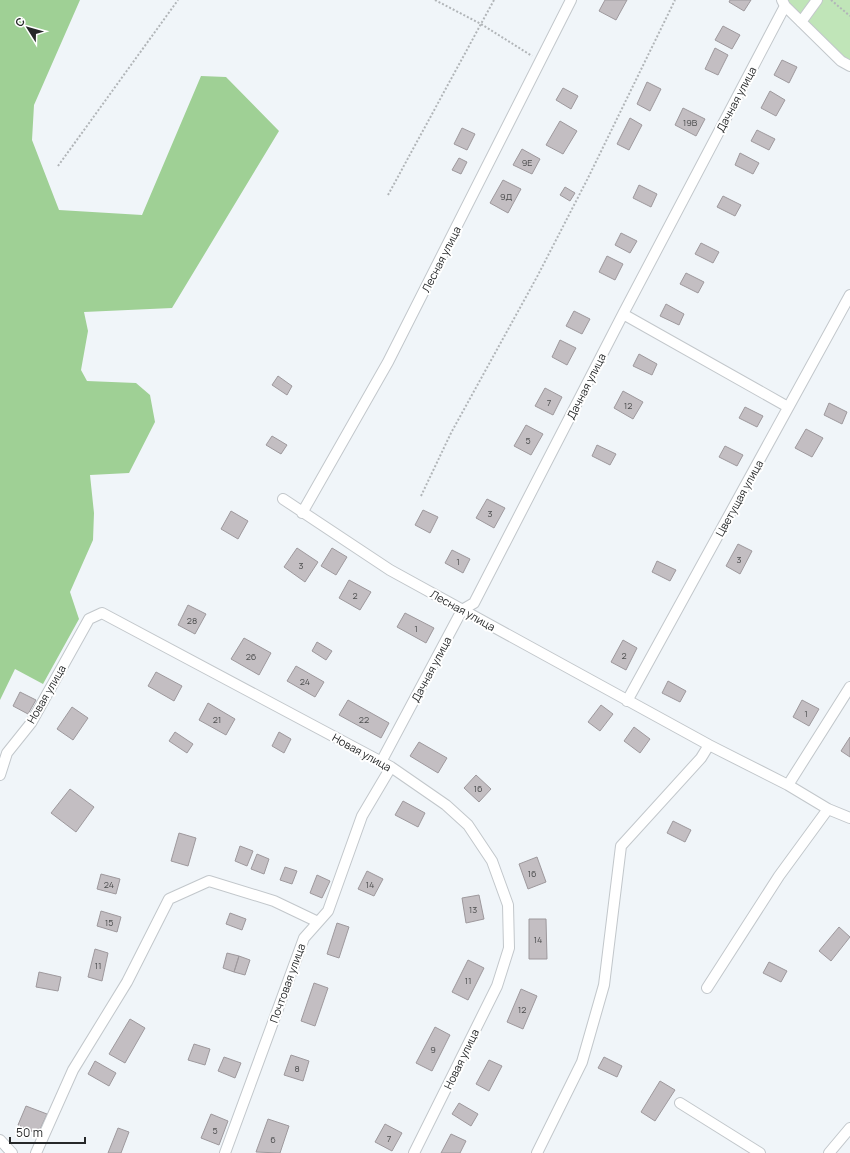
<svg xmlns="http://www.w3.org/2000/svg" width="850" height="1153" font-family="Manrope,sans-serif">
<style>
.green{fill:#c0e5b8}
.forest{fill:#9fd095}
.building{fill:#c3bec2;stroke:#9e999d}
.lines{fill:none;stroke-linecap:round;stroke-linejoin:round}
.minor-casing{stroke:#c2c7cb;stroke-width:12}
.path{stroke:#b1b5b8;stroke-width:2;stroke-dasharray:2 2;stroke-linecap:butt}
.minor{stroke:#fff;stroke-width:10}
.labels{text-anchor:middle;dominant-baseline:central;stroke-width:4;stroke-linejoin:round;paint-order:stroke}
.number-label{font-size:9px;fill:#4d4e4f}
.street-label{font-size:11px;fill:#262829;stroke:#fff}
</style>
<rect width="100%" height="100%" fill="#f0f5f9"/>
<path class="green" d="M782,0H850V66Z"/>
<path class="forest" d="M0,0H80L34,105L32,140L59,210L142,215L201,76L226,77L279,131L172,308L84,312L88,331L81,370L87,381L136,383L150,395L155,422L129,473L90,475L94,513L93,540L70,592L79,619L43,684L15,669L0,700Z"/>
<path class="building" d="M605,0H627L616,20L599,11Z
M730,0H751L744,11L729,2Z
M723,26L740,35L732,49L715,40Z
M715,48L728,55L718,75L705,69Z
M782,60L797,67L789,83L774,75Z
M647,82L661,89L650,111L637,104Z
M563,88L578,96L571,109L556,100Z
M770,91L785,100L776,116L761,108Z
M683,108L705,119L696,136L675,125Z
M630,118L642,125L629,150L617,144Z
M560,121L577,131L563,154L546,145Z
M462,128L475,134L467,150L454,144Z
M757,130L775,139L769,150L751,141Z
M522,149L540,159L532,174L513,165Z
M740,153L759,163L753,174L735,165Z
M459,158L467,162L461,174L452,170Z
M503,180L521,189L508,213L490,203Z
M639,185L657,194L651,207L633,198Z
M565,187L575,193L570,201L560,195Z
M723,196L741,205L735,216L717,207Z
M621,233L637,241L630,253L615,245Z
M701,243L719,252L713,263L695,254Z
M607,256L623,264L615,280L599,272Z
M686,273L704,282L698,293L680,284Z
M666,304L684,314L679,325L660,316Z
M574,311L590,319L582,334L566,326Z
M560,340L576,348L567,365L552,357Z
M639,354L657,364L652,375L633,366Z
M278,376L292,386L287,395L272,385Z
M545,388L562,397L553,415L535,406Z
M623,391L643,402L633,419L614,408Z
M829,403L847,412L842,424L824,415Z
M745,407L763,416L757,427L739,418Z
M526,425L543,434L531,455L514,446Z
M806,429L823,438L812,457L795,448Z
M272,436L287,445L281,454L266,445Z
M597,445L616,454L610,465L592,456Z
M725,446L743,455L737,466L719,457Z
M487,499L505,508L494,528L476,518Z
M423,510L438,517L430,533L415,525Z
M231,511L248,521L238,539L221,529Z
M738,544L752,551L740,574L726,566Z
M297,548L318,562L305,582L284,567Z
M332,548L347,557L336,575L321,566Z
M452,550L470,559L463,573L445,563Z
M657,561L676,570L670,581L652,572Z
M349,580L371,592L360,610L339,598Z
M188,605L206,614L195,634L178,625Z
M405,613L434,628L426,643L397,627Z
M244,638L271,653L259,675L231,659Z
M623,640L637,648L626,670L611,662Z
M317,642L332,651L326,660L312,651Z
M296,666L324,682L315,697L287,681Z
M156,672L182,686L174,701L148,686Z
M668,681L686,691L680,702L662,693Z
M20,692L36,700L28,714L13,706Z
M348,700L389,723L381,738L339,715Z
M802,700L819,709L809,726L793,717Z
M208,703L235,719L226,735L199,720Z
M601,705L613,714L600,731L588,722Z
M72,707L88,718L73,740L57,729Z
M634,727L650,739L640,753L624,741Z
M175,732L193,744L187,753L169,741Z
M279,732L291,739L284,753L272,746Z
M850,737V757L841,751Z
M419,742L447,758L438,773L410,756Z
M476,775L491,789L479,802L464,788Z
M70,789L94,807L76,832L51,813Z
M403,801L425,813L418,827L395,815Z
M673,821L691,830L685,842L667,833Z
M179,833L196,838L188,866L171,861Z
M240,846L253,851L247,866L235,861Z
M257,854L269,859L264,874L251,869Z
M537,857L546,882L528,889L519,864Z
M285,867L297,871L292,884L280,880Z
M367,871L383,879L374,896L358,889Z
M101,874L120,879L116,894L97,889Z
M317,875L330,881L322,898L310,893Z
M479,895L484,919L466,923L462,898Z
M101,911L121,917L117,932L97,926Z
M230,913L246,919L242,930L226,924Z
M529,919H546L547,959H529Z
M337,923L349,927L339,958L327,954Z
M839,927L850,937L831,961L819,951Z
M95,949L108,953L102,981L88,977Z
M227,953L239,956L234,972L223,968Z
M239,956L250,960L245,975L234,972Z
M468,960L484,968L468,1000L452,992Z
M769,962L787,971L781,982L763,973Z
M39,972L61,977L58,991L36,987Z
M314,983L328,988L315,1026L301,1021Z
M521,989L537,996L523,1029L507,1022Z
M130,1019L145,1028L125,1063L109,1054Z
M435,1027L450,1035L432,1071L416,1063Z
M194,1044L210,1049L205,1065L188,1060Z
M291,1055L309,1061L303,1081L284,1075Z
M224,1057L241,1063L235,1078L218,1071Z
M604,1057L622,1066L617,1077L598,1068Z
M489,1060L502,1066L489,1091L476,1084Z
M95,1061L116,1073L109,1086L88,1074Z
M660,1081L675,1090L655,1121L641,1112Z
M459,1103L478,1114L471,1126L452,1114Z
M26,1106L47,1114L38,1134L18,1125Z
M211,1114L228,1121L219,1145L201,1138Z
M268,1119L289,1126L280,1153L256,1152Z
M385,1124L402,1133L392,1151L375,1142Z
M118,1128L129,1132L121,1153H108Z
M451,1134L466,1141L460,1153H441Z"/>
<g class="lines">
<defs>
<path id="minor" d="M782,0L785,6L841,61L850,66
M801,22L817,0
M623,314L788,407
M283,499L390,570L709,745L788,785L828,809L850,818
M302,513L388,362L571,0
M627,701L850,295
M0,775L7,753L31,723L89,619L102,613L391,767L446,805L468,825L492,861L508,905L509,948L497,986L414,1153
M788,785L850,687
M707,988L779,876L828,809
M680,1103L760,1153
M0,1140L12,1153
M36,1153L73,1070L127,982L169,899L209,881L274,901L318,922
M225,1153L304,938L328,911L362,816L391,767L381,762L462,610L474,603L623,314L785,6
M537,1153L582,1062L604,985L621,846L701,758L709,745
M829,1153L850,1128"/>
</defs>
<use href="#minor" class="minor-casing"/>
<path class="path" d="M435,0L481,24L532,56
M831,0L850,16
M58,166L178,0
M388,195L494,0
M421,496L451,433L538,275L589,176L675,0"/>
<use href="#minor" class="minor"/>
</g>
<g class="labels">
<g class="number-label">
<text x="690" y="122">19В</text>
<text x="527" y="162">9Е</text>
<text x="506" y="196">9Д</text>
<text x="549" y="402">7</text>
<text x="628" y="405">12</text>
<text x="528" y="440">5</text>
<text x="490" y="513">3</text>
<text x="739" y="559">3</text>
<text x="458" y="561">1</text>
<text x="301" y="565">3</text>
<text x="355" y="595">2</text>
<text x="192" y="620">28</text>
<text x="416" y="628">1</text>
<text x="624" y="655">2</text>
<text x="251" y="656">26</text>
<text x="305" y="681">24</text>
<text x="806" y="713">1</text>
<text x="217" y="719">21</text>
<text x="364" y="719">22</text>
<text x="478" y="788">16</text>
<text x="532" y="873">16</text>
<text x="109" y="884">24</text>
<text x="370" y="884">14</text>
<text x="473" y="909">13</text>
<text x="109" y="922">15</text>
<text x="538" y="939">14</text>
<text x="98" y="965">11</text>
<text x="468" y="980">11</text>
<text x="522" y="1009">12</text>
<text x="433" y="1049">9</text>
<text x="297" y="1068">8</text>
<text x="215" y="1130">5</text>
<text x="389" y="1138">7</text>
<text x="273" y="1139">6</text>
</g>
<g class="street-label">
<text transform="translate(736 99) rotate(-62)">Дачная улица</text>
<text transform="translate(441 259) rotate(-63)">Лесная улица</text>
<text transform="translate(586 386) rotate(-63)">Дачная улица</text>
<text transform="translate(739 498) rotate(-61)">Цветущая улица</text>
<text transform="translate(463 610) rotate(29)">Лесная улица</text>
<text transform="translate(431 669) rotate(-62)">Дачная улица</text>
<text transform="translate(46 694) rotate(-60)">Новая улица</text>
<text transform="translate(362 752) rotate(29)">Новая улица</text>
<text transform="translate(287 983) rotate(-70)">Почтовая улица</text>
<text transform="translate(461 1059) rotate(-64)">Новая улица</text>
</g>
</g>
<g transform="translate(28 28) rotate(307)" stroke="#ffffff" stroke-width="3" paint-order="stroke">
<path d="M0-3L7 15L0 10L-7 15Z" fill="#262829"/>
<text y="-6" font-size="11" font-weight="bold" text-anchor="middle" fill="#262829">С</text>
</g>
<path d="M10 1137v6h75v-6" fill="none" stroke="#262829" stroke-width="2"/>
<text x="16" y="1137" font-size="12" fill="#262829" stroke="#ffffff" stroke-width="3" paint-order="stroke">50 m</text>
</svg>
